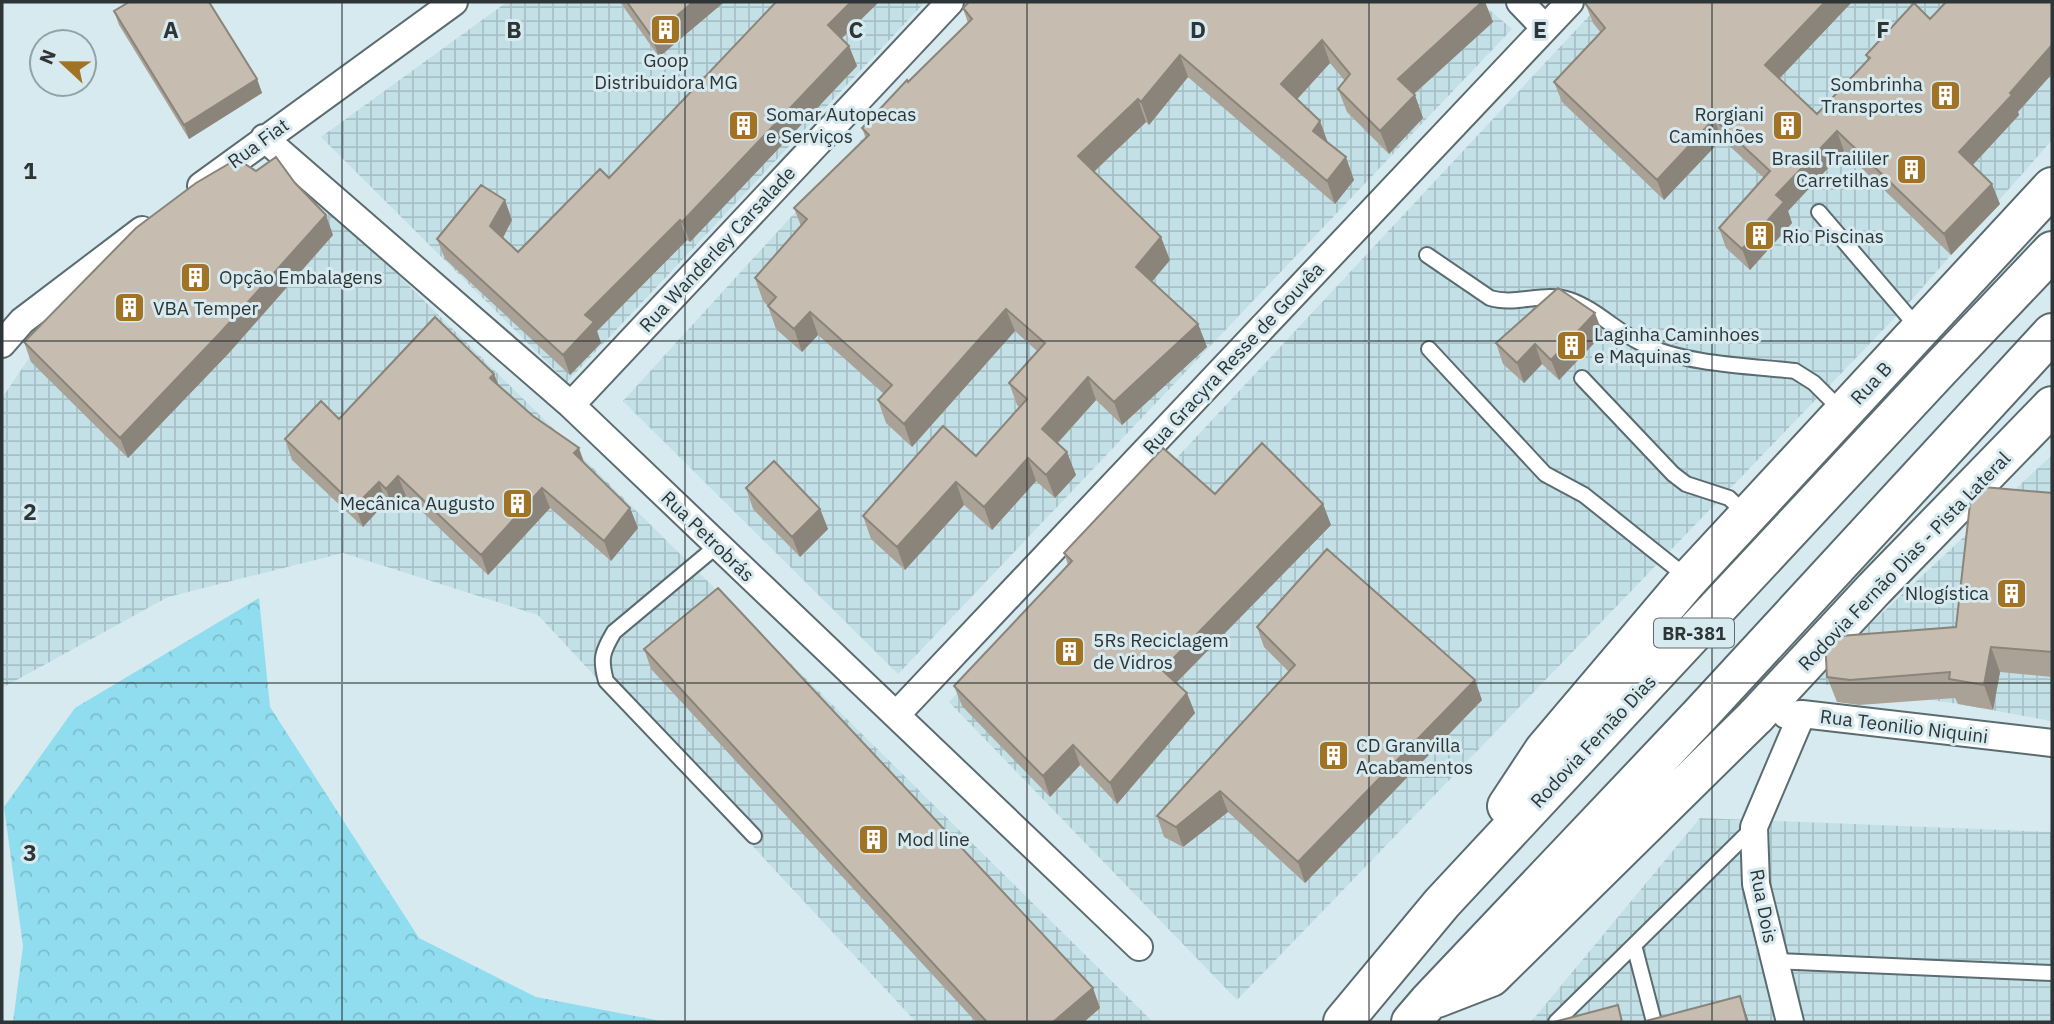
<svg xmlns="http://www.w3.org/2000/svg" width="2054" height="1024" font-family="'IBM Plex Sans',sans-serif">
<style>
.industrial{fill:url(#industrial-grid)}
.forest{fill:url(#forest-crowns)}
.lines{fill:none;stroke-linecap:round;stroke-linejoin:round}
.lane-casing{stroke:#5b6c70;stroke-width:18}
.street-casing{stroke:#5b6c70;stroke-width:30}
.secondary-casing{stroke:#5b6c70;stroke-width:42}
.highway-casing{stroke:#5b6c70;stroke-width:42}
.lane{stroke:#fff;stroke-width:14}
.street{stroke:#fff;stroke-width:26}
.secondary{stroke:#fff;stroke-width:38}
.highway{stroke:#fff;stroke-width:38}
.wall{fill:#aaa296}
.shaded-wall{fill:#8b847a}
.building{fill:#c6bcaf;stroke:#8b847a;stroke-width:2}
.grid{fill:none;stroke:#2e3537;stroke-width:2;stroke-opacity:0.55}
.labels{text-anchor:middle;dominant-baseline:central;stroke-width:6;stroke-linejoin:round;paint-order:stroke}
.shield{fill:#d7eaef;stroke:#616b6e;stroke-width:2}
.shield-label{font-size:18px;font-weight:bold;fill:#2e3537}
.poi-label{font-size:19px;fill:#2e3537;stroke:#d7eaef;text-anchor:start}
.street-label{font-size:19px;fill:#2e3537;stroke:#d7eaef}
.grid-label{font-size:23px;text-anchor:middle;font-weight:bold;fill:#2e3537;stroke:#d7eaef;stroke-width:6;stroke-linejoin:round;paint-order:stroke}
</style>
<defs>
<pattern id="industrial-grid" width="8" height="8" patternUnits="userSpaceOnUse" patternTransform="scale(1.75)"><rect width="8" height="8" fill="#c3e0e7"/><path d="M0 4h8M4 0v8" fill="none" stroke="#a8c1c7"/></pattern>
<pattern id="forest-crowns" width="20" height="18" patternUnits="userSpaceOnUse" patternTransform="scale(1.75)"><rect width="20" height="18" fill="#8fddee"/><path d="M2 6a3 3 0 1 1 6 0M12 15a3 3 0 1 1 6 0" fill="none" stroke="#7cbecd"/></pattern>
</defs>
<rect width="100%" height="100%" fill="#d7eaef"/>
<path class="industrial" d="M507,2H925L567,382L321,137Z
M987,2H1480L1512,29L898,674L623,401Z
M1602,2H2052V140L1908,304L1237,1000L949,702Z
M287,165L1153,1022H916L538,615L343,553L168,597L2,688V398L80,283Z
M2052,455V721L1958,704L1808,682Z
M1700,818L2052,832V1022H1531Z"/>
<path class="forest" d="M259,598L270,707L419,938L536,997L666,1022H13L23,946L4,807L75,708Z"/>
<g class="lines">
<defs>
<path id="lane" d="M1819,212L1919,329
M1427,255L1490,298C1516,306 1544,291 1570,300C1596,309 1617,332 1643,344C1684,364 1749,366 1795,371L1814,383L1842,411
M1429,349L1545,474L1584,495L1688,578
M1582,378L1673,474L1686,484L1729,498L1747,515
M718,545L614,632C602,652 600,659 606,681L754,836
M1634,945L1654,1022
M1775,961L2052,973
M1556,1022L1754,827"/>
<path id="street" d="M1520,2L1545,28
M264,138L571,405L1139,947
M201,186L454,2
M2,344L22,321L142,230
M571,405L950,2
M896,715L1570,2
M1786,715L1802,714L2052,743
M1790,1022L1756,884L1754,827L1802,714"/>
<path id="secondary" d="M1689,579L2052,187
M1756,716L1874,589L2052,406"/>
<path id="highway" d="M1507,806L1544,750L1689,579
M1437,998L1491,977L1756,716
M1343,1022L1442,903L1939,370L2052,251
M1411,1022L1429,1001L1700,715L2052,333"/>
</defs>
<use href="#lane" class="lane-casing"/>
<use href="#street" class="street-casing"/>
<use href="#secondary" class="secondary-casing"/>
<use href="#highway" class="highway-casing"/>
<use href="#lane" class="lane"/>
<use href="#street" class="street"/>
<use href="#secondary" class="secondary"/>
<use href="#highway" class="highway"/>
</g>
<path class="wall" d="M620,2H724L659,57Z
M969,2H1485L1493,22L1414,94L1423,118L1389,154L1347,112L1338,89L1345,81L1330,63L1297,99L1354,180L1335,204L1188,77L1149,125L1146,122L1094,172L1170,260L1152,281L1198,324L1207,347L1122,425L1096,400L1058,443L1076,475L1055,498L1036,481L992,530L964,505L905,570L871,539L863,516L976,456L1019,407L1017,405L1009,383L1037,351L1015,331L912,447L886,423L878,400L884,394L818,335L802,352L776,329L768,306L763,301L755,278L801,226L794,208L866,139L862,128L968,23L963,8Z
M1587,2H1852L1779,79L1817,114L1868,61L1866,55L2018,112L2019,115L1973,165L2000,204L1951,255L1844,151L1788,211L1792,223L1750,270L1726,248L1719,228L1764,178L1722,139L1664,200L1562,102L1554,82L1601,33L1593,23L1585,3Z
M114,11L257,79L262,93L189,139L119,25Z
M842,39L849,46L857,66L690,242L687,240L597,331L601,343L570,375L445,259L437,239L512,220L503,238L518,252L609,178Z
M333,235L228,354L128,458L31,362L24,342Z
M1603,334L1559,380L1542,364L1524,383L1503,364L1496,343Z
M494,374L499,386L584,463L630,508L638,528L611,561L550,508L488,575L406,496L393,509L386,502L363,527L292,460L285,439L339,419Z
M746,488L820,509L828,529L800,557L753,509Z
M2052,493V677L2000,672L1993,710L1958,704L1955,698L1859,705L1837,702L1827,677L1956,627Z
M1215,494L1323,504L1331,525L1176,683L1195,713L1117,804L1080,765L1050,797L962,706L954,686L1068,565L1064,553Z
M1257,627L1482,700L1305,883L1228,812L1183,847L1164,837L1157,816L1289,672L1264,647Z
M644,649L1100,1008L1084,1022H976L651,669Z"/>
<path class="shaded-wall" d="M693,2H724L659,57L652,37Z
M851,2H879L835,45L828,25Z
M1482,2H1485L1493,22L1406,101L1398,79Z
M1825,2H1852L1772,86L1765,65Z
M1322,40L1330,63L1290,107L1281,84Z
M2052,45V74L2018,112L2019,115L1966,172L1959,152Z
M849,46L857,66L690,242L682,222Z
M1180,55L1188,77L1149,125L1141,102Z
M257,79L262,93L189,139L184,125Z
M1415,95L1423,118L1389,154L1380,131Z
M1138,99L1146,122L1086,179L1078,156Z
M1714,119L1722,139L1664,200L1657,180Z
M1320,121L1328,143L1313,131Z
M1837,131L1844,151L1788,211L1792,223L1750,270L1742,249L1776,195Z
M1346,157L1354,180L1335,204L1327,181Z
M1992,184L2000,204L1951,255L1944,234Z
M505,200L512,220L498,247L490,226Z
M326,215L333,235L228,354L128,458L120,438Z
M680,220L687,240L597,331L601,343L570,375L563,355L585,315Z
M1161,237L1170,260L1145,290L1136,267Z
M1006,309L1015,331L912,447L904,424Z
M810,312L818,335L802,352L794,329Z
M1595,313L1603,334L1559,380L1551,360Z
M1198,324L1207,347L1122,425L1114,402Z
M1535,344L1542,364L1524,383L1517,363Z
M494,374L502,394L490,378Z
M1088,377L1096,400L1050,451L1042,429Z
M579,448L586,468L574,453Z
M1067,452L1076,475L1055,498L1046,475Z
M1028,458L1036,481L992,530L984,507Z
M398,476L406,496L393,509L386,489Z
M379,482L386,502L363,527L355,506Z
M956,482L964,505L905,570L897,547Z
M542,488L550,508L488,575L481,555Z
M1323,504L1331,525L1169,690L1162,670Z
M630,508L638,528L611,561L604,541Z
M820,509L828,529L800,557L792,537Z
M1991,647L2000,672L1993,710L1984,685Z
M1475,680L1482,700L1305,883L1298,862Z
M1187,693L1195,713L1117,804L1110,783Z
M1073,745L1080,765L1050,797L1043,776Z
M1220,791L1228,812L1183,847L1176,827Z
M1093,988L1100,1008L1084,1022H1053Z
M1740,996L1747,1016L1749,1022H1747Z"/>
<path class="building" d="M129,2H209L257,79L184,125L114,11Z
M627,2H693L652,37Z
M776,2H851L828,25L849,46L682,222L680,220L585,315L594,322L563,355L437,239L481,185L505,200L490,226L518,252L600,169L609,178Z
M969,2H1482L1398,79L1415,95L1380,131L1338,89L1350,74L1322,40L1281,84L1320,121L1313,131L1346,157L1327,181L1180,55L1141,102L1138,99L1078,156L1161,237L1136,267L1198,324L1114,402L1088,377L1042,429L1067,452L1046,475L1028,458L984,507L956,482L897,547L863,516L943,426L976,456L1027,399L1009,383L1045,343L1006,309L904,424L878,400L892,385L810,312L794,329L768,306L776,297L755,278L807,219L794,208L869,135L862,128L907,80L908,82L972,19L963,8Z
M1587,2H1825L1765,65L1817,114L1870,58L1866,55L1914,3L1930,19L1946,2H2052V45L2010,93L2012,95L1959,152L1992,184L1944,234L1837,131L1776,195L1784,202L1742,249L1719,228L1770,171L1714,119L1657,180L1554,82L1605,28L1585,3Z
M276,157L295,183L326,215L220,333L120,438L24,342L136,228L196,183L237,159L256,171Z
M1558,288L1595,313L1551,360L1535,344L1517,363L1496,343Z
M435,317L494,374L490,378L533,416L579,448L574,453L630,508L604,541L542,488L481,555L398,476L386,489L379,482L355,506L285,439L321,401L339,419Z
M1262,443L1323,504L1162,670L1187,693L1110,783L1073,745L1043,776L954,686L1072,561L1064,553L1163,448L1215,494Z
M774,461L820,509L792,537L746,488Z
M1972,486L2052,493V652L1991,647L1984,685L1949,679L1950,672L1850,680L1827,677L1825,639L1827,637L1956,627Z
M1327,549L1475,680L1298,862L1220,791L1176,827L1157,816L1295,665L1257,627Z
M718,588L1093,988L1053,1022H987L644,649Z
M1740,996L1747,1022H1642Z
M1618,1005L1622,1022H1554Z"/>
<path class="grid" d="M342,2V1022M685,2V1022M1027,2V1022M1369,2V1022M1712,2V1022M2,341H2052M2,683H2052"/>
<defs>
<symbol id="building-square" viewBox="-11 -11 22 22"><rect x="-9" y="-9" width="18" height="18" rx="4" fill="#a17325" stroke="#d7eaef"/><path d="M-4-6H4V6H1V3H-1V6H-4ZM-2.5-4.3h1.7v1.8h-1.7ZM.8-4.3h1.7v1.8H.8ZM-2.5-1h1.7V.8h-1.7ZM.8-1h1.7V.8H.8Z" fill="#fff"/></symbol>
</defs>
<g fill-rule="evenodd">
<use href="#building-square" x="648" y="12" width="35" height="35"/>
<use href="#building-square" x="1928" y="78" width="35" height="35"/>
<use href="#building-square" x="726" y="108" width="35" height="35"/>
<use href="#building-square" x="1770" y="108" width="35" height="35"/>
<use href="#building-square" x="1894" y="152" width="35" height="35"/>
<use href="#building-square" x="1742" y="218" width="35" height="35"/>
<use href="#building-square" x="178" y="260" width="35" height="35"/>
<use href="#building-square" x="112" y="290" width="35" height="35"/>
<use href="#building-square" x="1554" y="328" width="35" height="35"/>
<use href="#building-square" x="500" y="486" width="35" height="35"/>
<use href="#building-square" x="1994" y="576" width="35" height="35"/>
<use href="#building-square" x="1052" y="634" width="35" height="35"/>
<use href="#building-square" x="1316" y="738" width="35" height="35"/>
<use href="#building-square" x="856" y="822" width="35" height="35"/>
</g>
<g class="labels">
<rect class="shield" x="1654" y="618.5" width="80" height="29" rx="5"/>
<g class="shield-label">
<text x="1694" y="633">BR-381</text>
</g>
<g class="poi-label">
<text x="666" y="60" text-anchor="middle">Goop<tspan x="666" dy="22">Distribuidora MG</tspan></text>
<text x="1923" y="84" text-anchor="end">Sombrinha<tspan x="1923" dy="22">Transportes</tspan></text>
<text x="766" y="114">Somar Autopecas<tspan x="766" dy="22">e Serviços</tspan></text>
<text x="1764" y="114" text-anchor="end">Rorgiani<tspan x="1764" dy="22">Caminhões</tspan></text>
<text x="1889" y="158" text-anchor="end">Brasil Traililer<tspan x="1889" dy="22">Carretilhas</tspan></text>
<text x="1782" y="236">Rio Piscinas</text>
<text x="219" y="277">Opção Embalagens</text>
<text x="153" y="308">VBA Temper</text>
<text x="1594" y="334">Laginha Caminhoes<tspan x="1594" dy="22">e Maquinas</tspan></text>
<text x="495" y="503" text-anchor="end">Mecânica Augusto</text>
<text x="1989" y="593" text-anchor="end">Nlogística</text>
<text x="1093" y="640">5Rs Reciclagem<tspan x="1093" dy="22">de Vidros</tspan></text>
<text x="1356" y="745">CD Granvilla<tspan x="1356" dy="22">Acabamentos</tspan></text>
<text x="897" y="839">Mod line</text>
</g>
<g class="street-label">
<text transform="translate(258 143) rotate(-36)">Rua Fiat</text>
<text transform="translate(717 249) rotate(-47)">Rua Wanderley Carsalade</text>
<text transform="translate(1233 358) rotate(-47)">Rua Gracyra Resse de Gouvêa</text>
<text transform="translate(1871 383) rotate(-47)">Rua B</text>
<text transform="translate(708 536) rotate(44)">Rua Petrobrás</text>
<text transform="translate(1904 561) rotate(-46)">Rodovia Fernão Dias - Pista Lateral</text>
<text transform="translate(1904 726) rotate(7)">Rua Teonilio Niquini</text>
<text transform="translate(1593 741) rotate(-47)">Rodovia Fernão Dias</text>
<text transform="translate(1764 906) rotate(79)">Rua Dois</text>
</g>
</g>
<g class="grid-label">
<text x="171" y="38">A</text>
<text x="514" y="38">B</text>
<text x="856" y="38">C</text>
<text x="1198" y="38">D</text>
<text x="1540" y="38">E</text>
<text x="1883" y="38">F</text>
<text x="30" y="179">1</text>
<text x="30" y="520">2</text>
<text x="30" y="861">3</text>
</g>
<rect width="2054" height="1024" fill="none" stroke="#2e3537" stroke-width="7"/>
<g transform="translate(63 63) rotate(292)"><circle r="33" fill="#d7eaef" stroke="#93a2a5" stroke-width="2"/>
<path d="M0-5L12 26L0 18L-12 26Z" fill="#a17325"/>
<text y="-10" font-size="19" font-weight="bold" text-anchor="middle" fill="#2e3537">N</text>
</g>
</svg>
